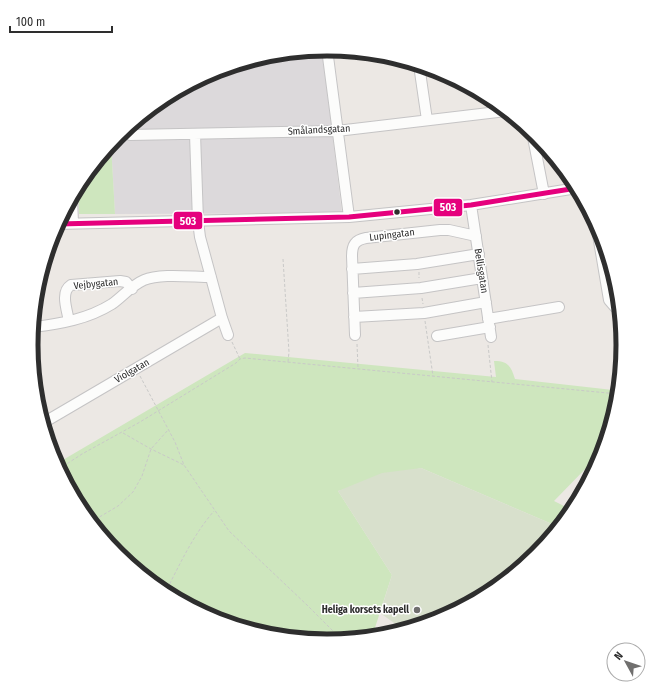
<svg xmlns="http://www.w3.org/2000/svg" width="654" height="690" font-family="'Fira Sans Condensed',sans-serif">
<style>
.industrial{fill:#dcd9db}
.green{fill:#cee6be}
.cemetery{fill:#d8e0cc}
.lines{fill:none;stroke-linecap:round;stroke-linejoin:round}
.minor-casing{stroke:#c5c4c5;stroke-width:12}
.path{stroke:#c9c9c8;stroke-width:1;stroke-dasharray:3 2;stroke-linecap:butt}
.minor{stroke:#fcfcfb;stroke-width:10}
.bus-1-casing{stroke:#fff;stroke-width:8}
.bus-1{stroke:#e5007d;stroke-width:5}
.bus-dot{fill:#2e2e2e;stroke:#fff;stroke-width:1.5}
.poi-dot{fill:#706f6e;stroke:#fff;stroke-width:1.5}
.labels{text-anchor:middle;dominant-baseline:central;stroke-width:3;stroke-linejoin:round;paint-order:stroke}
.street-label{font-size:10px;fill:#2e2e2e;stroke:#fff}
.poi-label{font-size:10px;font-weight:bold;fill:#2e2e2e;stroke:#fff;text-anchor:end}
.rim{fill:none;stroke:#2e2e2e;stroke-width:5}
.line-badge{stroke:#fff;stroke-width:1.5}
.badge-label{font-size:11px;text-anchor:middle;font-weight:bold;fill:#fff}
</style>
<rect width="100%" height="100%" fill="#ece8e4"/>
<path class="industrial" d="M322,50L342,213L115,214L111,144L118,136L163,99L214,71L269,55Z"/>
<path class="green" d="M111,144L115,214H79L78,187L81,180Z
M245,353L496,377L494,361C508,361 511,366 515,379L613,390L618,391L617,403L600,458L597,465L592,462L554,501L572,510L559,527L421,468L338,491L392,575L372,637L327,641L269,635L214,618L162,591L118,554L81,509L56,464Z"/>
<path class="cemetery" d="M421,468L559,527L536,554L491,591L440,619L404,630L380,613L392,575L338,491L382,473Z"/>
<g class="lines">
<defs>
<path id="minor" d="M327,49L349,217
M419,65L427,120
M532,132L544,194
M195,134L198,221L200,237L222,318L228,335
M130,135L337,131L506,111
M72,198L73,223
M471,205L491,337
M596,223L609,300L615,307
M58,224L349,217L471,205L577,188
M352,269L417,264L479,254
M353,293L421,288L482,278
M354,317L424,313L486,302
M488,319L559,307
M69,321C67,310 60,292 71,285L120,281L126,282L132,289
M33,327C60,324 88,319 112,304C122,297 132,285 144,280C160,273 192,277 211,277
M355,335L352,256C352,245 355,240 366,238L440,230H449L476,236
M437,336L490,327
M43,423L222,318"/>
</defs>
<use href="#minor" class="minor-casing"/>
<path class="path" d="M283,259L289,352L288,362
M419,272V278
M422,298L423,304
M425,321L433,376
M232,342L240,359
M357,344L358,368
M488,345L492,382
M140,376L175,442L184,465L229,531L307,605L342,640
M123,433L151,449L184,465
M59,469L82,454L140,422L236,363L240,359L245,358L618,394
M91,522L118,506L133,492L142,476L151,449L168,430
M165,593C180,564 193,535 214,511
M327,641C338,637 359,631 370,637"/>
<use href="#minor" class="minor"/>
<defs>
<path id="bus-1" d="M58,224L349,217L471,205L577,188"/>
</defs>
<use href="#bus-1" class="bus-1-casing"/>
<use href="#bus-1" class="bus-1"/>
</g>
<circle class="bus-dot" cx="397" cy="212" r="3.5"/>
<circle class="poi-dot" cx="417" cy="610" r="4"/>
<g class="labels">
<g class="street-label">
<text transform="translate(319 130) rotate(-3)">Smålandsgatan</text>
<text transform="translate(392 235) rotate(-7)">Lupingatan</text>
<text transform="translate(481 271) rotate(81)">Bellisgatan</text>
<text transform="translate(96 284) rotate(-6)">Vejbygatan</text>
<text transform="translate(132 371) rotate(-30)">Violgatan</text>
</g>
<g class="poi-label">
<text x="409" y="610">Heliga korsets kapell</text>
</g>
</g>
<path d="M0 0H654V690H0ZM38 345a289 289 0 1 1 578 0a289 289 0 1 1-578 0Z" fill="#fff" fill-rule="evenodd"/>
<path class="rim" d="M38 345a289 289 0 1 1 578 0a289 289 0 1 1-578 0Z"/>
<g class="line-badge">
<rect x="433" y="198" width="30" height="19" rx="4" fill="#e5007d"/>
<rect x="173" y="211" width="30" height="19" rx="4" fill="#e5007d"/>
</g>
<g class="badge-label">
<text x="448" y="211">503</text>
<text x="188" y="225">503</text>
</g>
<g transform="translate(626 662) rotate(310)"><circle r="19" fill="#ffffff" stroke="#ababab"/>
<path d="M0-3L7 15L0 10L-7 15Z" fill="#706f6e"/>
<text y="-6" font-size="11" font-weight="bold" text-anchor="middle" fill="#2e2e2e">N</text>
</g>
<path d="M10 26v6h102v-6" fill="none" stroke="#2e2e2e" stroke-width="2"/>
<text x="16" y="26" font-size="12" fill="#2e2e2e" stroke="#ffffff" stroke-width="3" paint-order="stroke">100 m</text>
</svg>
